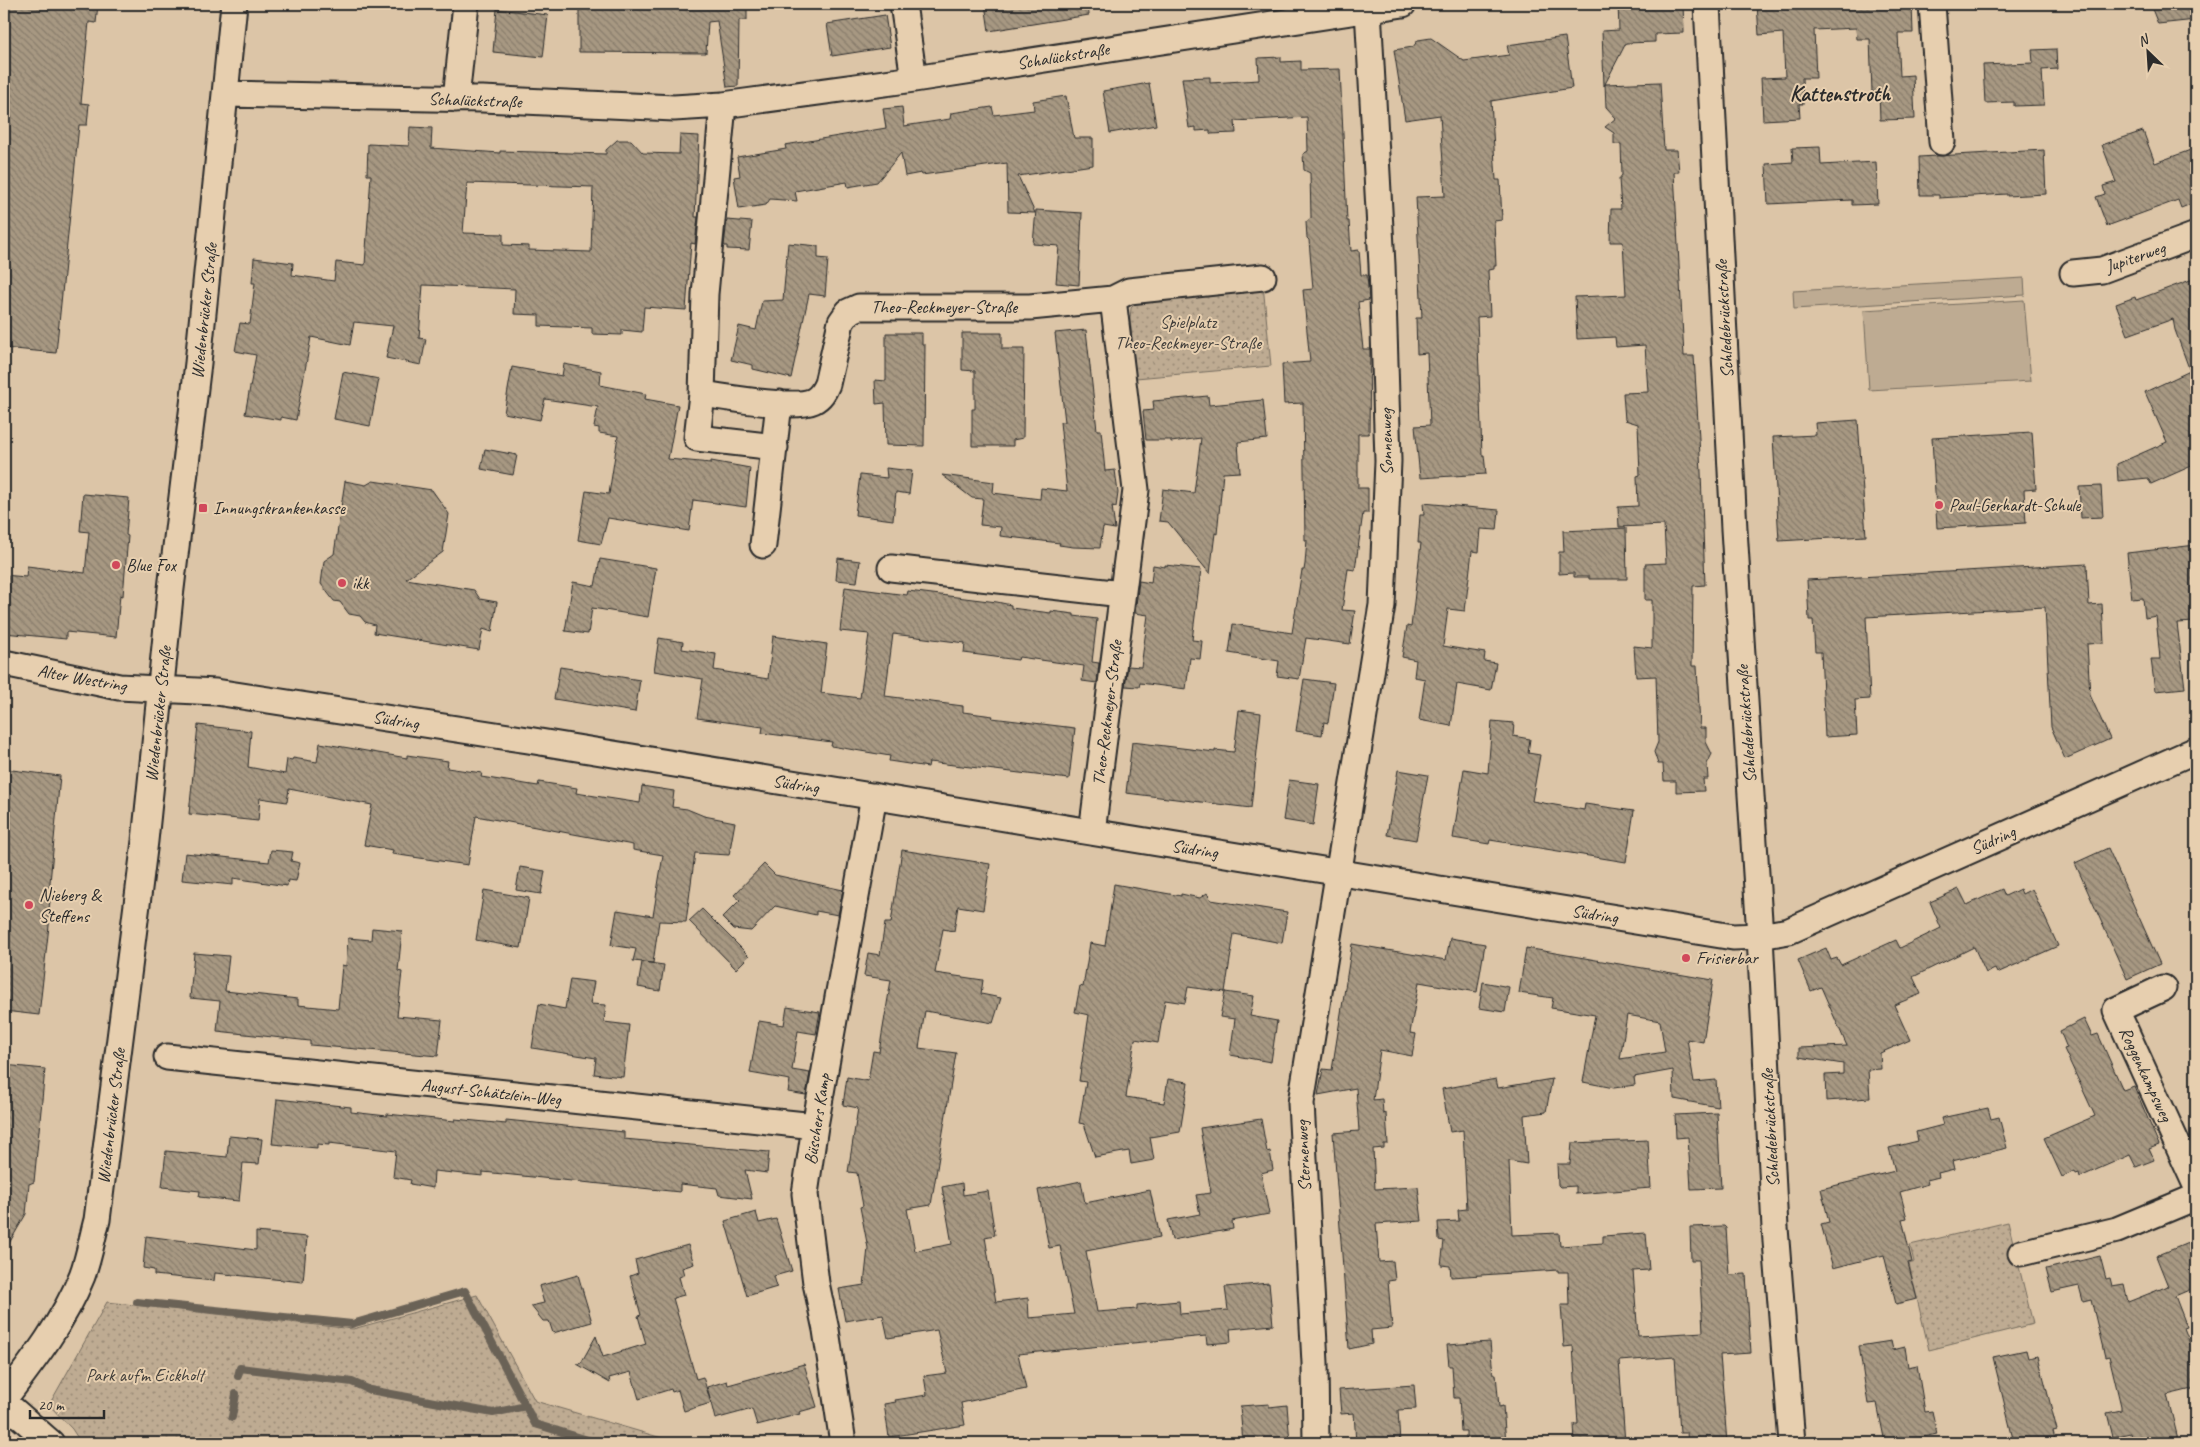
<svg xmlns="http://www.w3.org/2000/svg" width="2200" height="1447" font-family="Caveat,sans-serif">
<style>
.grass{fill:#beab92;stroke:#746b5e}
.park{fill:url(#park-dots);stroke:#746b5e}
.lines{fill:none;stroke-linecap:round;stroke-linejoin:round}
.stream{stroke:#6a6257;stroke-width:8}
.building{fill:url(#building-back-hatch);stroke:#2b2b2b;fill-rule:evenodd}
.minor-casing{stroke:#2b2b2b;stroke-width:29}
.minor{stroke:#e7cfaf;stroke-width:25}
.poi-dot{fill:#d1495b;stroke:#e7cfaf;stroke-width:2}
.labels{text-anchor:middle;dominant-baseline:central;stroke-width:4;stroke-linejoin:round;paint-order:stroke}
.street-label{font-size:18px;fill:#2b2b2b;stroke:#e7cfaf}
.park-label{font-size:18px;fill:#413e3a;stroke:#e7cfaf}
.poi-label{font-size:18px;fill:#2b2b2b;stroke:#e7cfaf;text-anchor:start}
.district-label{font-size:22px;font-weight:bold;fill:#2b2b2b;stroke:#e7cfaf}
</style>
<defs>
<pattern id="park-dots" width="8" height="8" patternUnits="userSpaceOnUse" patternTransform="scale(1.25)"><rect width="8" height="8" fill="#beab92"/><path d="M2 2h.1M6 6h.1" fill="none" stroke="#9b8b77" stroke-width="1.8" stroke-linecap="round"/></pattern>
<pattern id="building-back-hatch" width="6" height="6" patternUnits="userSpaceOnUse" patternTransform="scale(1.25)"><rect width="6" height="6" fill="#a79882"/><path d="M-1 5l2 2M0 0l6 6M5-1l2 2" fill="none" stroke="#887c6b"/></pattern>
</defs>
<rect width="100%" height="100%" fill="#dcc5a7"/>
<filter id="ink" filterUnits="userSpaceOnUse"><feTurbulence type="fractalNoise" baseFrequency=".02" numOctaves="2"/><feDisplacementMap in="SourceGraphic" scale="10" xChannelSelector="R" yChannelSelector="G"/><feConvolveMatrix kernelMatrix="1 2 1 2 8 2 1 2 1" color-interpolation-filters="sRGB"/></filter>
<g filter="url(#ink)">
<path class="grass" d="M2024,278L2025,295L1794,309L1793,291Z
M2024,300L2031,381L1869,390L1864,310Z"/>
<path class="park" d="M1263,285L1271,366L1136,378L1130,319L1131,308L1140,299Z
M2008,1222L2033,1324L1929,1350L1909,1264L1914,1262L1910,1245Z
M477,1295L535,1401L679,1443H81L72,1429L49,1405L107,1302L353,1329Z"/>
<g class="lines">
<path class="stream" d="M137,1302L352,1324L465,1291L535,1424L598,1443
M238,1376L240,1368L352,1382L370,1390L493,1413L526,1406
M232,1417L236,1394"/>
</g>
<path class="building" d="M4,4H98L96,23L89,22L81,103L89,104L87,125H79L56,353L4,348Z
M579,4H747V20H739L738,86L727,87L717,21L708,22L706,53L579,52Z
M985,4H1088L1089,15L989,31Z
M1618,4H1683L1684,33L1655,34V42L1626,43L1604,86L1602,31L1619,30Z
M1757,4H1912L1913,33H1898L1900,76L1913,75L1915,119L1880,120L1879,91L1872,92L1870,39H1857L1856,28L1814,30L1816,78H1802L1803,104H1799L1800,118L1763,120L1761,78L1785,77L1783,33L1759,35Z
M2150,4H2196V20L2158,24Z
M497,9L548,15L543,57L493,52Z
M885,15L890,47L832,56L827,24Z
M1565,37L1572,88L1491,101L1496,180H1500L1502,220L1494,221L1496,266H1494V269L1488,270L1490,316L1477,317L1482,455H1484L1486,474L1420,478L1415,426L1430,425L1427,353L1417,354L1416,318H1422L1416,197L1445,196L1440,115L1405,120L1394,50L1413,47L1418,40L1431,38L1464,61L1509,55L1507,45Z
M2056,49L2057,69L2042,70L2044,105L2014,106V102L1985,103L1983,65L2033,63L2032,50Z
M1281,57V62L1301,61V70L1340,69L1347,221H1349L1351,251L1359,250L1361,275H1367L1369,300L1358,302L1363,349H1370L1369,434H1358V488H1368V513H1363L1355,570L1348,569L1342,610L1355,611L1350,644L1306,638L1299,679L1277,676L1279,661L1229,653L1233,624L1292,633L1302,570H1304L1305,564L1307,540H1305L1303,403L1284,404L1282,364L1310,362L1303,290L1313,289L1309,240L1307,238L1306,222L1311,218L1310,173L1304,170L1303,154L1308,151L1307,117L1235,121L1236,133L1210,134V130L1196,131V127L1189,128L1182,78L1210,77V83L1259,80L1258,58Z
M1660,82L1664,150H1677L1679,172H1674L1684,356H1694L1701,472L1705,585L1693,586L1692,666H1697L1700,728H1706V742L1712,754L1707,764L1708,779H1703L1704,791L1676,792V781H1664L1663,764H1658L1654,752L1658,742L1656,676L1636,677L1634,646L1652,648V600H1645V564L1666,563L1664,525L1619,527L1618,507L1638,506L1637,476L1640,475L1638,424L1625,420L1623,393L1648,392L1645,345L1616,347L1615,337L1577,339L1575,297L1626,295L1623,242H1610L1611,209H1621L1619,179L1622,175L1621,144H1614V133L1605,127L1616,118L1606,107L1605,84Z
M1149,83L1156,125L1110,133L1103,91Z
M1066,96L1074,138H1093V165L1018,176L1035,213L1008,212L1007,163L922,175L921,173L905,176L901,153L877,182L848,187L847,182L795,191L797,201L770,199L766,205L739,209L734,177L740,176L737,157L786,149L785,145L886,128L883,109L902,107L904,126L950,119L951,113L992,107L994,115L1034,110L1033,101Z
M410,127L432,128L431,148L500,153V151L606,154V150L617,140H631L643,153L679,154L680,135L699,136L695,217H698L695,244L691,243L686,310L644,307L642,332L622,330V335L592,334V328L539,326V315L514,314L515,289L423,285L419,338L426,339L421,365L386,358L393,326L354,322L350,345L311,337L296,420L281,417V420L245,414L256,355L235,351L240,323L250,324L255,283H252L254,258L293,263L292,275L334,281L336,262L365,265L371,175H367L368,144L409,146ZM467,183L593,187L591,252L529,250V246L503,245V234L463,233Z
M2143,131L2155,163L2196,148V202L2181,208L2178,200L2107,226L2096,197L2105,194L2103,186L2116,182L2102,145Z
M1820,147L1821,165L1876,162L1878,204L1852,205V200L1768,204L1766,164L1793,162L1792,148Z
M2044,150L2046,194L2007,196V194L1939,198V195H1920L1919,157Z
M1036,210L1082,213L1079,285L1056,283L1059,246L1033,244Z
M727,220L752,222L749,250L727,249V246H724Z
M788,243L818,246V258L828,259L825,296L809,294L791,378L753,369V365L731,360L739,326L756,330L762,301L783,300Z
M2196,278V464L2151,484L2148,478L2118,481L2117,464L2167,442L2145,392L2190,371L2175,330L2173,319L2128,335L2116,304L2135,297L2136,300Z
M1086,330L1097,430H1101L1105,471L1115,470L1118,493L1116,507L1112,506L1115,529L1103,527L1100,548L1073,547L1059,545L1060,543L1000,536L1001,527L980,525L983,499L972,498L942,475L994,482L993,493L1040,499L1041,488L1067,491L1060,422H1065L1055,333Z
M886,333H922V345H925L924,446L886,445L885,403L876,404L875,380L886,381Z
M962,333H1002V349H1024L1023,438L1013,440V446H972V409H975V371L962,370Z
M564,364L601,371L600,385L646,394L645,399L678,405L668,459L711,463V461L750,468L746,507L693,500L689,531L608,518L601,544L578,540L586,491L609,494L618,436L599,433V428L594,427L598,407L545,399L540,420L504,413L512,367L562,376Z
M343,372L379,379L370,426L334,419Z
M1208,396L1209,405L1263,400L1267,439L1238,442L1240,472L1223,473L1217,534L1215,533L1210,574L1168,522L1159,521L1163,489L1194,493L1201,438L1171,442V440H1146L1143,411L1154,410L1153,401Z
M1858,420L1866,536L1779,541L1773,437L1816,435L1815,423Z
M2032,432L2036,489L2024,490L2026,523L1937,528L1932,438Z
M485,449L517,455L513,475L481,469Z
M886,468L912,471L909,494L896,492L893,520L855,515L860,475L887,478Z
M345,481L366,485L373,481L432,490L449,514L443,552L406,579L474,590L480,599L497,602L492,632L483,629L479,650L374,633L375,625L365,622L360,616L349,614L340,602L334,601L321,584L324,561L334,554Z
M2101,486L2103,517L2081,518L2079,487Z
M83,494L129,498L126,535L128,536L123,596L120,595L116,637L66,632V639L4,633V575L26,577L27,566L85,573L89,532L80,531Z
M1423,503L1499,510L1497,530L1481,529L1479,552L1472,551L1465,611L1448,609L1443,646L1485,653L1484,661L1496,663L1491,690L1457,684L1451,726L1419,720L1425,679L1414,677L1416,660L1402,657L1407,626L1411,627L1421,543H1418L1420,515H1424Z
M1626,528L1627,579H1589V577H1574V573L1559,574V552H1564L1563,531Z
M2196,545V622L2177,623L2185,688L2155,691L2151,659H2160L2156,616L2145,618L2143,598L2132,599L2127,553Z
M838,558L860,561L857,582L836,580Z
M600,559L656,568L648,617L592,608L588,634L565,631L573,582L595,586Z
M2087,564L2089,605L2102,604L2104,643L2087,644L2090,695L2110,739L2065,759L2051,727L2045,607L1866,617L1870,699L1855,700L1857,735L1825,737L1821,652H1815L1813,620H1809L1807,580Z
M1153,565L1165,567V565L1201,569L1192,640L1202,641L1200,659L1190,658L1186,689L1140,683L1139,687L1125,686L1128,666L1141,667L1148,615L1135,613L1139,581L1151,583Z
M845,587L907,595L908,591L997,602L1011,605V608L1051,613V611L1074,614V616L1097,619L1092,662L1099,663L1097,683L1082,681L1084,666L1019,657L1018,660L964,653L965,643L893,634L885,696L963,706V712L993,716L992,718L1075,728L1069,779L929,762L928,767L889,761L890,756L831,746L832,742L762,733L763,727L697,718L703,679L654,671L659,638L683,642L682,649L716,654L714,670L768,679L773,636L827,644L821,693L860,698L869,634L840,631Z
M560,667L640,680L635,712L554,699Z
M1304,679L1334,683L1328,723L1324,722L1322,735L1296,731Z
M1239,710L1261,713L1251,808L1126,793L1132,742L1215,752V750L1234,752Z
M1492,721L1514,723L1513,736L1530,739L1528,753L1540,755L1532,801L1584,810L1585,804L1634,811L1626,862L1490,840L1489,844L1453,838L1464,769L1488,773Z
M198,725L251,731L248,767L285,774L287,759L292,760L293,758L317,762L320,743L407,758V755L448,761L447,768L482,773L481,777L538,786L539,782L577,788L576,793L640,803L642,786L674,791L672,807L687,809L704,816L735,822L729,855L695,853L686,922L659,921L653,963L633,961L636,949L611,945L617,910L653,916L663,855L633,850V845L476,816L468,865L392,854L393,850L364,845L372,805L289,789L287,802L260,798L258,821L189,814Z
M4,769L60,776L49,893H51L48,917H50L39,1015L4,1011Z
M1398,770L1428,775L1416,840L1387,835Z
M1289,780L1319,784L1313,825L1283,820Z
M2108,848L2160,964L2127,979L2075,863Z
M271,850L293,852L291,861L300,863L296,881L288,880L287,886L233,878V885L182,880L185,853L269,862Z
M902,850L990,864L983,910L958,906L954,931L943,929L935,973L983,980L981,994L1001,998L993,1023L925,1011L919,1048L956,1053L931,1205L907,1209L915,1251L952,1244L942,1187L962,1183L963,1195L988,1191L995,1235L985,1237L996,1302L1028,1298L1029,1318L1074,1314L1060,1246L1049,1248L1038,1190L1081,1181L1085,1203L1150,1190L1160,1237L1086,1251L1097,1312L1137,1309V1305L1179,1301L1180,1314L1228,1310L1225,1287L1269,1283L1273,1325L1230,1329L1231,1342L1207,1344L1206,1336L1018,1354L1026,1389L961,1403L965,1425L889,1437L884,1404L896,1402L895,1400L927,1395L924,1376L947,1373L937,1330L888,1338L883,1315L845,1321L839,1289L864,1285L868,1248L860,1207L863,1206L857,1173L848,1172L858,1108L843,1105L847,1077L868,1081L873,1051L879,1052L891,980L864,976L868,953L880,955L885,923H891Z
M764,864L775,875L843,890L838,915L816,911V915L775,906L751,931L733,929L722,918L740,900L734,895Z
M520,867L545,871L541,894L516,890Z
M1114,884L1181,896V894L1200,898L1207,893L1211,900L1287,912L1282,943L1234,934L1225,992L1254,996L1250,1016L1277,1021L1271,1062L1230,1055L1235,1019L1220,1017L1225,992L1188,987L1185,1003L1165,1000L1158,1043L1135,1039L1126,1097L1164,1103L1168,1079L1188,1082L1180,1132L1150,1137L1154,1160L1131,1164L1129,1151L1095,1157L1084,1124L1079,1123L1086,1082L1079,1081L1089,1015L1075,1012L1080,986L1083,987L1090,943L1105,946Z
M1959,889L1967,905L2002,889L2005,896L2020,889L2022,894L2032,889L2058,946L1997,973L1995,969L1986,973L1974,947L1913,977L1921,994L1894,1005L1910,1040L1880,1053L1881,1069L1868,1070L1870,1098L1826,1101L1825,1075L1843,1074V1064L1799,1057V1048L1847,1046L1821,987L1811,991L1798,960L1826,948L1831,960L1837,958L1841,965L1896,940L1900,948L1941,928L1930,902Z
M484,890L529,898L521,948L476,940Z
M702,909L749,956L736,969L689,921Z
M372,928L402,931L398,971L402,972L397,1016L442,1020L438,1056L310,1045V1041L217,1031L220,1001L190,998L194,953L229,956L225,991L298,999V1005L338,1009L342,965L346,966L348,938L371,940Z
M1450,938L1485,944L1477,992L1419,982L1410,1033L1416,1034L1412,1056L1380,1050L1373,1100L1382,1099L1383,1114L1386,1113L1388,1144H1384V1148L1373,1149L1375,1189L1418,1187L1422,1221L1376,1224L1379,1262L1393,1261L1395,1280L1388,1281L1392,1328L1371,1330L1372,1344L1349,1349L1333,1133L1359,1131L1356,1088L1318,1095L1323,1069L1332,1070L1352,944L1446,960Z
M1526,948L1713,980L1703,1042L1687,1039L1694,1082L1716,1080L1718,1107L1674,1099L1673,1070L1634,1077L1635,1085L1614,1088L1583,1082L1595,1015L1551,1008L1553,998L1519,993ZM1627,1015L1660,1021L1665,1052L1620,1059Z
M642,962L664,965L660,991L638,987Z
M570,979L594,982L590,1004L606,1005L604,1022L629,1025L623,1077L594,1074L596,1058L532,1048L539,1004L565,1009Z
M1483,982L1509,987L1505,1012L1479,1008Z
M787,1007L820,1012L816,1034L798,1031L792,1070L810,1073L806,1095L788,1092L790,1080L750,1073L759,1021L784,1025Z
M2084,1019L2092,1036L2098,1034L2123,1090L2134,1086L2159,1145L2149,1149L2154,1160L2136,1167L2130,1155L2080,1177L2079,1173L2076,1174L2075,1171L2062,1177L2044,1138L2095,1116L2064,1049L2067,1048L2060,1031Z
M4,1065L45,1069L34,1182L29,1184L26,1214L4,1252Z
M1496,1079L1498,1088L1552,1079L1546,1112L1524,1115L1527,1164L1509,1161L1512,1235L1559,1233L1560,1246L1603,1243V1236L1646,1233L1649,1270L1633,1271L1638,1336L1703,1332L1699,1260H1691L1690,1227L1724,1226L1726,1228L1729,1275L1746,1274L1751,1353L1720,1355L1727,1443H1688L1687,1433H1680L1675,1357L1619,1361L1625,1443H1575L1574,1424H1578L1573,1346L1564,1347L1561,1305H1569L1568,1272H1558V1270L1451,1277L1450,1266L1441,1265L1444,1241L1439,1240L1438,1222L1459,1221L1458,1210L1467,1209L1463,1130L1450,1132L1442,1089Z
M277,1099L351,1107V1112L387,1116V1114L455,1121V1119L506,1124V1120L624,1132V1139L769,1152L767,1173L745,1170L752,1199L719,1195L717,1188L680,1184V1192L483,1172V1176L434,1171L433,1188L410,1184L411,1180L393,1177L396,1151L329,1143V1145L317,1144V1148L272,1144Z
M1988,1108L1991,1119L1999,1117L2007,1148L1952,1161L1954,1169L1938,1173L1939,1177L1927,1180L1928,1184L1900,1192L1907,1218L1902,1219L1912,1262L1908,1263L1917,1299L1896,1304L1884,1255L1833,1268L1821,1224L1829,1222L1821,1189L1895,1171L1889,1148L1918,1141L1916,1132L1943,1125L1941,1118Z
M1717,1113L1721,1188L1691,1189L1688,1137L1676,1138L1675,1115Z
M1261,1119L1267,1152L1270,1151L1273,1170L1261,1173L1269,1214L1232,1221L1233,1229L1172,1240L1168,1220L1200,1214L1196,1195L1211,1193L1200,1128Z
M229,1136L262,1139L259,1164L243,1163L239,1201L199,1197L200,1191L162,1187L166,1151L227,1157Z
M1648,1140L1651,1188L1576,1194V1186L1560,1187L1558,1185L1557,1164H1570L1572,1143Z
M756,1212L759,1223L776,1219L792,1271L774,1276L777,1287L747,1296L725,1221Z
M256,1232L307,1237L303,1282L215,1273L214,1281L154,1275V1270L143,1268L146,1236L256,1250Z
M2188,1243L2196,1264V1287L2175,1296L2187,1327L2184,1328L2196,1359V1388L2167,1395L2179,1443H2132L2130,1433L2113,1437L2107,1413L2121,1410V1406L2109,1356L2105,1357L2091,1299L2083,1301L2079,1286L2052,1292L2046,1269L2100,1256L2106,1279L2110,1278L2112,1286L2124,1284L2128,1302L2168,1286L2156,1256Z
M688,1245L694,1264L682,1268L684,1275L679,1277L684,1295L673,1298L696,1379L703,1377L711,1403L684,1411L678,1390L672,1392L671,1389L639,1399L631,1372L609,1378L610,1383L577,1364L581,1363L596,1336L603,1357L646,1344L638,1316L641,1315L630,1276L638,1273L635,1260Z
M578,1275L592,1322L553,1333L549,1321H543L531,1306L544,1303L539,1286Z
M1891,1341L1893,1350L1905,1347L1908,1367L1917,1365L1925,1412L1932,1411L1937,1434L1918,1438L1919,1443H1885L1877,1403L1868,1404L1859,1346Z
M1490,1342L1493,1374H1496L1499,1407L1503,1406L1506,1443H1466V1431H1461L1459,1398H1454L1452,1366H1449L1447,1345Z
M2026,1350L2028,1358L2038,1356L2057,1430L2053,1431L2056,1443H2014L1993,1357Z
M804,1364L817,1407L799,1412L800,1414L757,1425L752,1409L715,1419L707,1387L727,1381L728,1385Z
M1414,1385L1416,1409L1398,1410L1400,1443H1356L1354,1413L1341,1414L1339,1390Z
M1269,1404V1407L1287,1405L1290,1443H1243L1240,1406Z"/>
<g class="lines">
<defs>
<path id="minor" d="M903,4L914,79
M1707,4L1734,529L1760,936L1775,1228L1792,1443
M1932,4L1942,142
M226,94L482,99L674,108L723,105L914,79L1403,4
M456,99L466,4
M723,105L705,294L702,394L697,438L775,447
M2073,273L2102,270L2196,235
M702,394C726,397 794,410 813,401C821,397 824,391 827,384L841,322L848,312L859,307H1030L1113,299L1129,291L1263,277
M763,545L779,403
M891,568L1122,594
M4,663L119,687L216,692L528,740L1733,937L1760,936L1789,931L2196,750
M1092,832L1136,490L1113,299
M2163,988L2116,1010L2196,1185
M167,1057L815,1126
M2021,1253L2117,1230L2196,1197
M4,1399C34,1360 64,1321 82,1276C89,1258 92,1238 97,1220L145,841L170,597L198,363L234,4
M4,1402L51,1443
M843,1443L826,1330L816,1283L805,1194L815,1126L874,796
M1316,1443L1315,1363L1301,1103L1382,605L1388,461L1382,265L1368,9"/>
</defs>
<use href="#minor" class="minor-casing"/>
<use href="#minor" class="minor"/>
</g>
</g>
<g class="poi-dot">
<circle cx="1939" cy="505" r="5"/>
<rect x="198" y="503" width="10" height="10" rx="2.5"/>
<circle cx="116" cy="565" r="5"/>
<circle cx="342" cy="583" r="5"/>
<circle cx="29" cy="905" r="5"/>
<circle cx="1686" cy="958" r="5"/>
</g>
<g class="labels">
<g class="street-label">
<text transform="translate(1063 56) rotate(-9)">Schalückstraße</text>
<text transform="translate(475 100) rotate(2)">Schalückstraße</text>
<text transform="translate(2135 257) rotate(-19)">Jupiterweg</text>
<text x="944" y="307">Theo-Reckmeyer-Straße</text>
<text transform="translate(204 311) rotate(-84)">Wiedenbrücker Straße</text>
<text transform="translate(1724 319) rotate(-93)">Schledebrückstraße</text>
<text transform="translate(1386 442) rotate(-91)">Sonnenweg</text>
<text transform="translate(82 678) rotate(10)">Alter Westring</text>
<text transform="translate(1107 713) rotate(-83)">Theo-Reckmeyer-Straße</text>
<text transform="translate(158 714) rotate(-84)">Wiedenbrücker Straße</text>
<text transform="translate(396 720) rotate(9)">Südring</text>
<text transform="translate(1746 724) rotate(-94)">Schledebrückstraße</text>
<text transform="translate(796 784) rotate(9)">Südring</text>
<text transform="translate(1993 840) rotate(-24)">Südring</text>
<text transform="translate(1195 849) rotate(9)">Südring</text>
<text transform="translate(1595 914) rotate(9)">Südring</text>
<text transform="translate(2146 1074) rotate(65)">Roggenkampsweg</text>
<text transform="translate(491 1092) rotate(6)">August-Schätzlein-Weg</text>
<text transform="translate(111 1116) rotate(-83)">Wiedenbrücker Straße</text>
<text transform="translate(817 1119) rotate(-81)">Büschers Kamp</text>
<text transform="translate(1770 1128) rotate(-93)">Schledebrückstraße</text>
<text transform="translate(1303 1156) rotate(-93)">Sternenweg</text>
</g>
<g class="park-label">
<text x="1188" y="322">Spielplatz<tspan x="1188" dy="21">Theo-Reckmeyer-Straße</tspan></text>
<text x="145" y="1375">Park auf‘m Eickholt</text>
</g>
<g class="poi-label">
<text x="1949" y="505">Paul-Gerhardt-Schule</text>
<text x="213" y="508">Innungskrankenkasse</text>
<text x="126" y="565">Blue Fox</text>
<text x="352" y="583">ikk</text>
<text x="39" y="895">Nieberg &amp;<tspan x="39" dy="21">Steffens</tspan></text>
<text x="1696" y="958">Frisierbar</text>
</g>
<g class="district-label">
<text x="1840" y="94">Kattenstroth</text>
</g>
</g>
<rect width="2200" height="1447" fill="none" stroke="#e7cfaf" stroke-width="20"/>
<rect x="10" y="10" width="2180" height="1427" fill="none" stroke="#2b2b2b" stroke-width="2" filter="url(#ink)"/>
<g transform="translate(2148 52) rotate(335)" stroke="#e7cfaf" stroke-width="4" paint-order="stroke">
<path d="M0-4L9 19L0 12L-9 19Z" fill="#2b2b2b"/>
<text y="-8" font-size="14" font-weight="bold" text-anchor="middle" fill="#2b2b2b">N</text>
</g>
<path d="M30 1410v8h74v-8" fill="none" stroke="#2b2b2b" stroke-width="2.5"/>
<text x="38" y="1410" font-size="15" fill="#2b2b2b" stroke="#e7cfaf" stroke-width="4" paint-order="stroke">20 m</text>
</svg>
